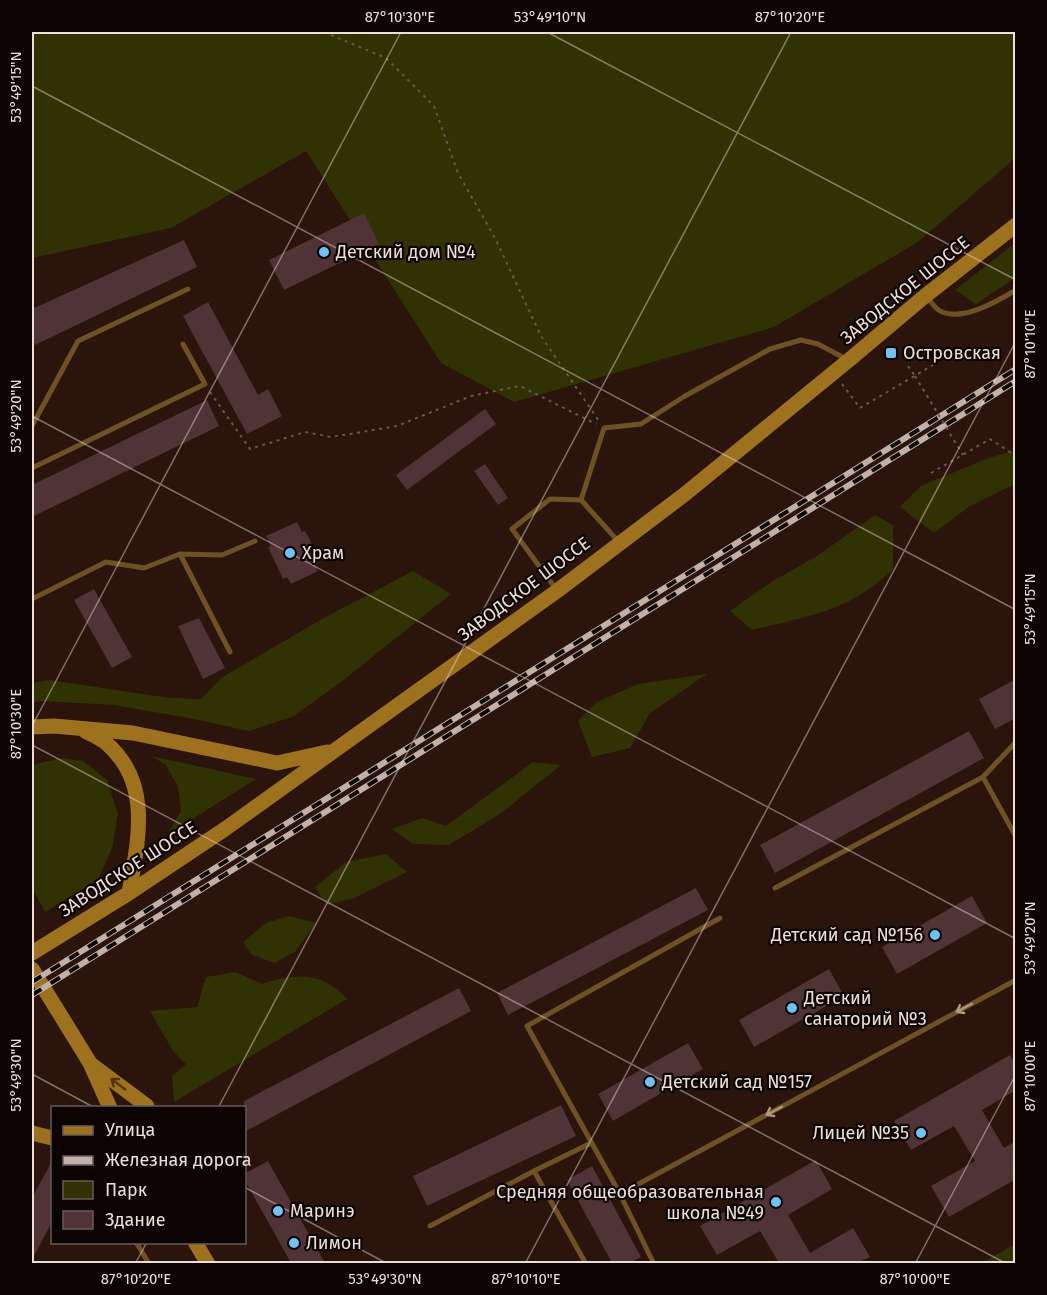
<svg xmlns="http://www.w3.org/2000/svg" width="1047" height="1295" font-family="'Fira Sans',sans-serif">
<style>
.green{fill:#313203}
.building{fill:#4f3337}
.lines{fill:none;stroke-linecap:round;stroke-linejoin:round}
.path{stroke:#69554d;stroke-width:2;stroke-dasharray:3 4.5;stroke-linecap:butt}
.lane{stroke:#6e5224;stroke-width:5}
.secondary{stroke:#9e711e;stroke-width:15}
.rail-casing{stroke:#c1b0a9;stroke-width:6}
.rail{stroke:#0c0402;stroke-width:4;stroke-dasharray:11;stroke-linecap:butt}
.path-bridge{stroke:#69554d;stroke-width:2;stroke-dasharray:3 4.5;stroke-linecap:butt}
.oneway{stroke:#ae987e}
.oneway2{stroke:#4e350f}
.ticks{fill:none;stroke:#eeded8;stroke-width:1.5;stroke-opacity:0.45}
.poi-dot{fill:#70c2f4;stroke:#0c0402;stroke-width:2}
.labels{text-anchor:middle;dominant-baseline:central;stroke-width:4.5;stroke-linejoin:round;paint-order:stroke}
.poi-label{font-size:18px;fill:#eeded8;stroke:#0c0402;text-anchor:start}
.street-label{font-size:18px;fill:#eeded8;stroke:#0c0402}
.neatline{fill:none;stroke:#eeded8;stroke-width:2}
.ticks-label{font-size:15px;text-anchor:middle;fill:#eeded8}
</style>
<rect width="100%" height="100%" fill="#2a140b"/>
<path class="green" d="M32,32H1015V158L918,242L774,327L514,402L441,363L306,151L171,228L32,258Z
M1015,243V278L976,304L955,290Z
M1015,450V484L970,506L934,533L900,507L921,486L986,459Z
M875,515L893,525V570C879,582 863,595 847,602C817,616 783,623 752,630L730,611L773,581L817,556Z
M413,571L451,594L340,683L292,717L249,731L189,718L114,705L40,701L32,703V683L49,680L170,698L201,699L221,678L322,619Z
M707,674L650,713L630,748L592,757L578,721L597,702L638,684Z
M151,756L256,779L167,835L181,811L178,787L166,765Z
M62,758L83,761L107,780L118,814L112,848L98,880L45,912L32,888V767L36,764Z
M533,762L561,765L500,814L449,845L413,844L392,829L422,818L446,826Z
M386,854L407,872L354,898L327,905L315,887L346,862Z
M289,916L316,923L295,952L274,963L251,954L243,942L266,923Z
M235,972L262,984C295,973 322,971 347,999L174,1102L172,1076L186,1064L173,1051L150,1011L197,1007L206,977Z
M1015,1244V1263H982Z"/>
<path class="building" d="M364,213L379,244L284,290L269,260Z
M184,240L197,267L35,345L32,338V309Z
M208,302L258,395L268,389L282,416L247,434L183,316Z
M207,400L219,426L32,517V485Z
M485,409L496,424L407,490L396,475Z
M485,464L508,498L498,505L474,471Z
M297,522L302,532L305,531L312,544L310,545L319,563L315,565L318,571L291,584L287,577L283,579L268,547L271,546L266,536Z
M94,589L132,657L112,668L74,600Z
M199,618L225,668L203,679L178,626Z
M1016,679V718L995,729L979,699Z
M969,731L984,758L775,873L760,845Z
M696,888L708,910L508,1015L497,993Z
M972,896L987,923L897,974L882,947Z
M829,969L844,996L754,1047L739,1020Z
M459,988L471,1011L244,1132V1101Z
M688,1043L703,1069L613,1121L598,1094Z
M1010,1055L1016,1065V1090L982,1110L1004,1148L1016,1141V1179L949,1217L931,1186L975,1161L954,1126L911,1150L894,1121Z
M561,1105L576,1136L427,1206L413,1176Z
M816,1160L832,1189L788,1215L810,1253L853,1228L870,1257L857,1263H779L760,1231L717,1255L700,1226Z
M52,1161V1222L32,1260V1198Z
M268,1161L325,1263H291L244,1179V1174Z
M592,1166L641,1257L629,1263H612L567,1180Z"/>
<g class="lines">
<path class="path" d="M324,32L386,58L434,106L458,173L496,240L541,336L599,421
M908,366L915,376
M842,384L860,408L933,365
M210,392L250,449L305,432L331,437L397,426L471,396L520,386L596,424
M931,473L990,439L1016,456"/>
<path class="lane" d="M927,297C930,301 935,308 940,311C962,322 996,302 1016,290
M32,426L78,341L188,289
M32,468L205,384L183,344
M581,500L618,541
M180,554L230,652
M556,589L512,529L550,499L581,500L604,428L641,424L685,396L770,349L801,340L818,344L848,360
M32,599L106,562L144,568L180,554L222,555L255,541
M983,777L1016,742
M775,888L983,777L1016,837
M534,1171L591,1143
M620,1194L1016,980
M430,1226L534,1171L586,1264
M136,1242L149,1264
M654,1264L620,1194L527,1026L720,918"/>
<path class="secondary" d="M32,727L54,726L133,733L277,763L327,752
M85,731C92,734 99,738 105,742C153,782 138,841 129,893
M32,953L129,893L225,829L557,591L685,494L849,360L925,296L1016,225
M32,969L90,1063L110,1108
M92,1065L147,1106
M32,1133L52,1138
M195,1242L208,1264"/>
<defs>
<path id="rail" d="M32,982L1016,369
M32,995L1016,381"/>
</defs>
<use href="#rail" class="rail-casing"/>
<use href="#rail" class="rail"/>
<path class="path-bridge" d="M915,376L963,455"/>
</g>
<defs><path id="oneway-shaft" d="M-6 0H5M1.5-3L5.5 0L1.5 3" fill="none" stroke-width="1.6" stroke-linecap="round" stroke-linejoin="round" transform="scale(1.5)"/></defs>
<g class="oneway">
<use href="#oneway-shaft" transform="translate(964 1008) rotate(152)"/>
<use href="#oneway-shaft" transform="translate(774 1111) rotate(152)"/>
</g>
<use class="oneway2" href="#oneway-shaft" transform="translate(118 1084) rotate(-143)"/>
<path class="ticks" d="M547,32L1016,280M32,86L1016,610M32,416L1016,939M32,726L401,32M32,745L1007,1264M32,1074L95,1108M218,1108L791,32M244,1187L388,1264M135,1264L147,1242M525,1264L1016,341M915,1264L1016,1074"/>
<g class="poi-dot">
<circle cx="324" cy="252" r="6"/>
<rect x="885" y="347" width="12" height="12" rx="3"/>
<circle cx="290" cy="553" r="6"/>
<circle cx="935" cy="935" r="6"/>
<circle cx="792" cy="1008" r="6"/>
<circle cx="650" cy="1082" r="6"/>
<circle cx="921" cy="1133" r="6"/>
<circle cx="776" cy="1202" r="6"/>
<circle cx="278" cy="1211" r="6"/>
<circle cx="294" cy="1243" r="6"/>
</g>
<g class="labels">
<g class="poi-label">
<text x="336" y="252">Детский дом №4</text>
<text x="903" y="353">Островская</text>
<text x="302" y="553">Храм</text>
<text x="923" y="935" text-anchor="end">Детский сад №156</text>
<text x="804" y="998">Детский<tspan x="804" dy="21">санаторий №3</tspan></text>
<text x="662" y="1082">Детский сад №157</text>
<text x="909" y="1133" text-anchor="end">Лицей №35</text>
<text x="764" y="1192" text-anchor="end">Средняя общеобразовательная<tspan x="764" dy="21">школа №49</tspan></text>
<text x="290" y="1211">Маринэ</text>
<text x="306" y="1243">Лимон</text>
</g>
<g class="street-label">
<text transform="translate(905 290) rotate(-39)">ЗАВОДСКОЕ ШОССЕ</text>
<text transform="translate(524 589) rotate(-37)">ЗАВОДСКОЕ ШОССЕ</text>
<text transform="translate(128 869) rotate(-33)">ЗАВОДСКОЕ ШОССЕ</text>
</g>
</g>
<rect width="1047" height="1295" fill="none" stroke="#0c0402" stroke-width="66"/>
<rect x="51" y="1106" width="195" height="138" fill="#0c0402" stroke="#665b58" stroke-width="1.5"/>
<rect x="63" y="1126" width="30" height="9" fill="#9e711e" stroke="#665b58" stroke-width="1.5"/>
<text x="105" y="1136" font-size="18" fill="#eeded8">Улица</text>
<rect x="63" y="1156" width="30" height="9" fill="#c1b0a9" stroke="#665b58" stroke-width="1.5"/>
<text x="105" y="1166" font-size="18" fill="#eeded8">Железная дорога</text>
<rect x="63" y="1181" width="30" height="18" fill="#313203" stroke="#665b58" stroke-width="1.5"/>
<text x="105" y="1196" font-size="18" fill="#eeded8">Парк</text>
<rect x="63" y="1211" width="30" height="18" fill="#4f3337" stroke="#665b58" stroke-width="1.5"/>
<text x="105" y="1226" font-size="18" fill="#eeded8">Здание</text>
<rect x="33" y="33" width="981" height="1229" class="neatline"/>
<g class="ticks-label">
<text x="400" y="22">87°10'30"E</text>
<text x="550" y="22">53°49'10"N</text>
<text x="790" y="22">87°10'20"E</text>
<text transform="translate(16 87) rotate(-90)" y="5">53°49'15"N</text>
<text transform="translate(1030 344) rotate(-90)" y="5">87°10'10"E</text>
<text transform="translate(16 416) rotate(-90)" y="5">53°49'20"N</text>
<text transform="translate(1030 609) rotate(-90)" y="5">53°49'15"N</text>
<text transform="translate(16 724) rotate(-90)" y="5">87°10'30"E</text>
<text transform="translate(1030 938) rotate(-90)" y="5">53°49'20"N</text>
<text transform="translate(16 1075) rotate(-90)" y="5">53°49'30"N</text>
<text transform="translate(1030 1076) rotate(-90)" y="5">87°10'00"E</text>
<text x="136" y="1284">87°10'20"E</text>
<text x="385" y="1284">53°49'30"N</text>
<text x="526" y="1284">87°10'10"E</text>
<text x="915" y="1284">87°10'00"E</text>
</g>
</svg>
